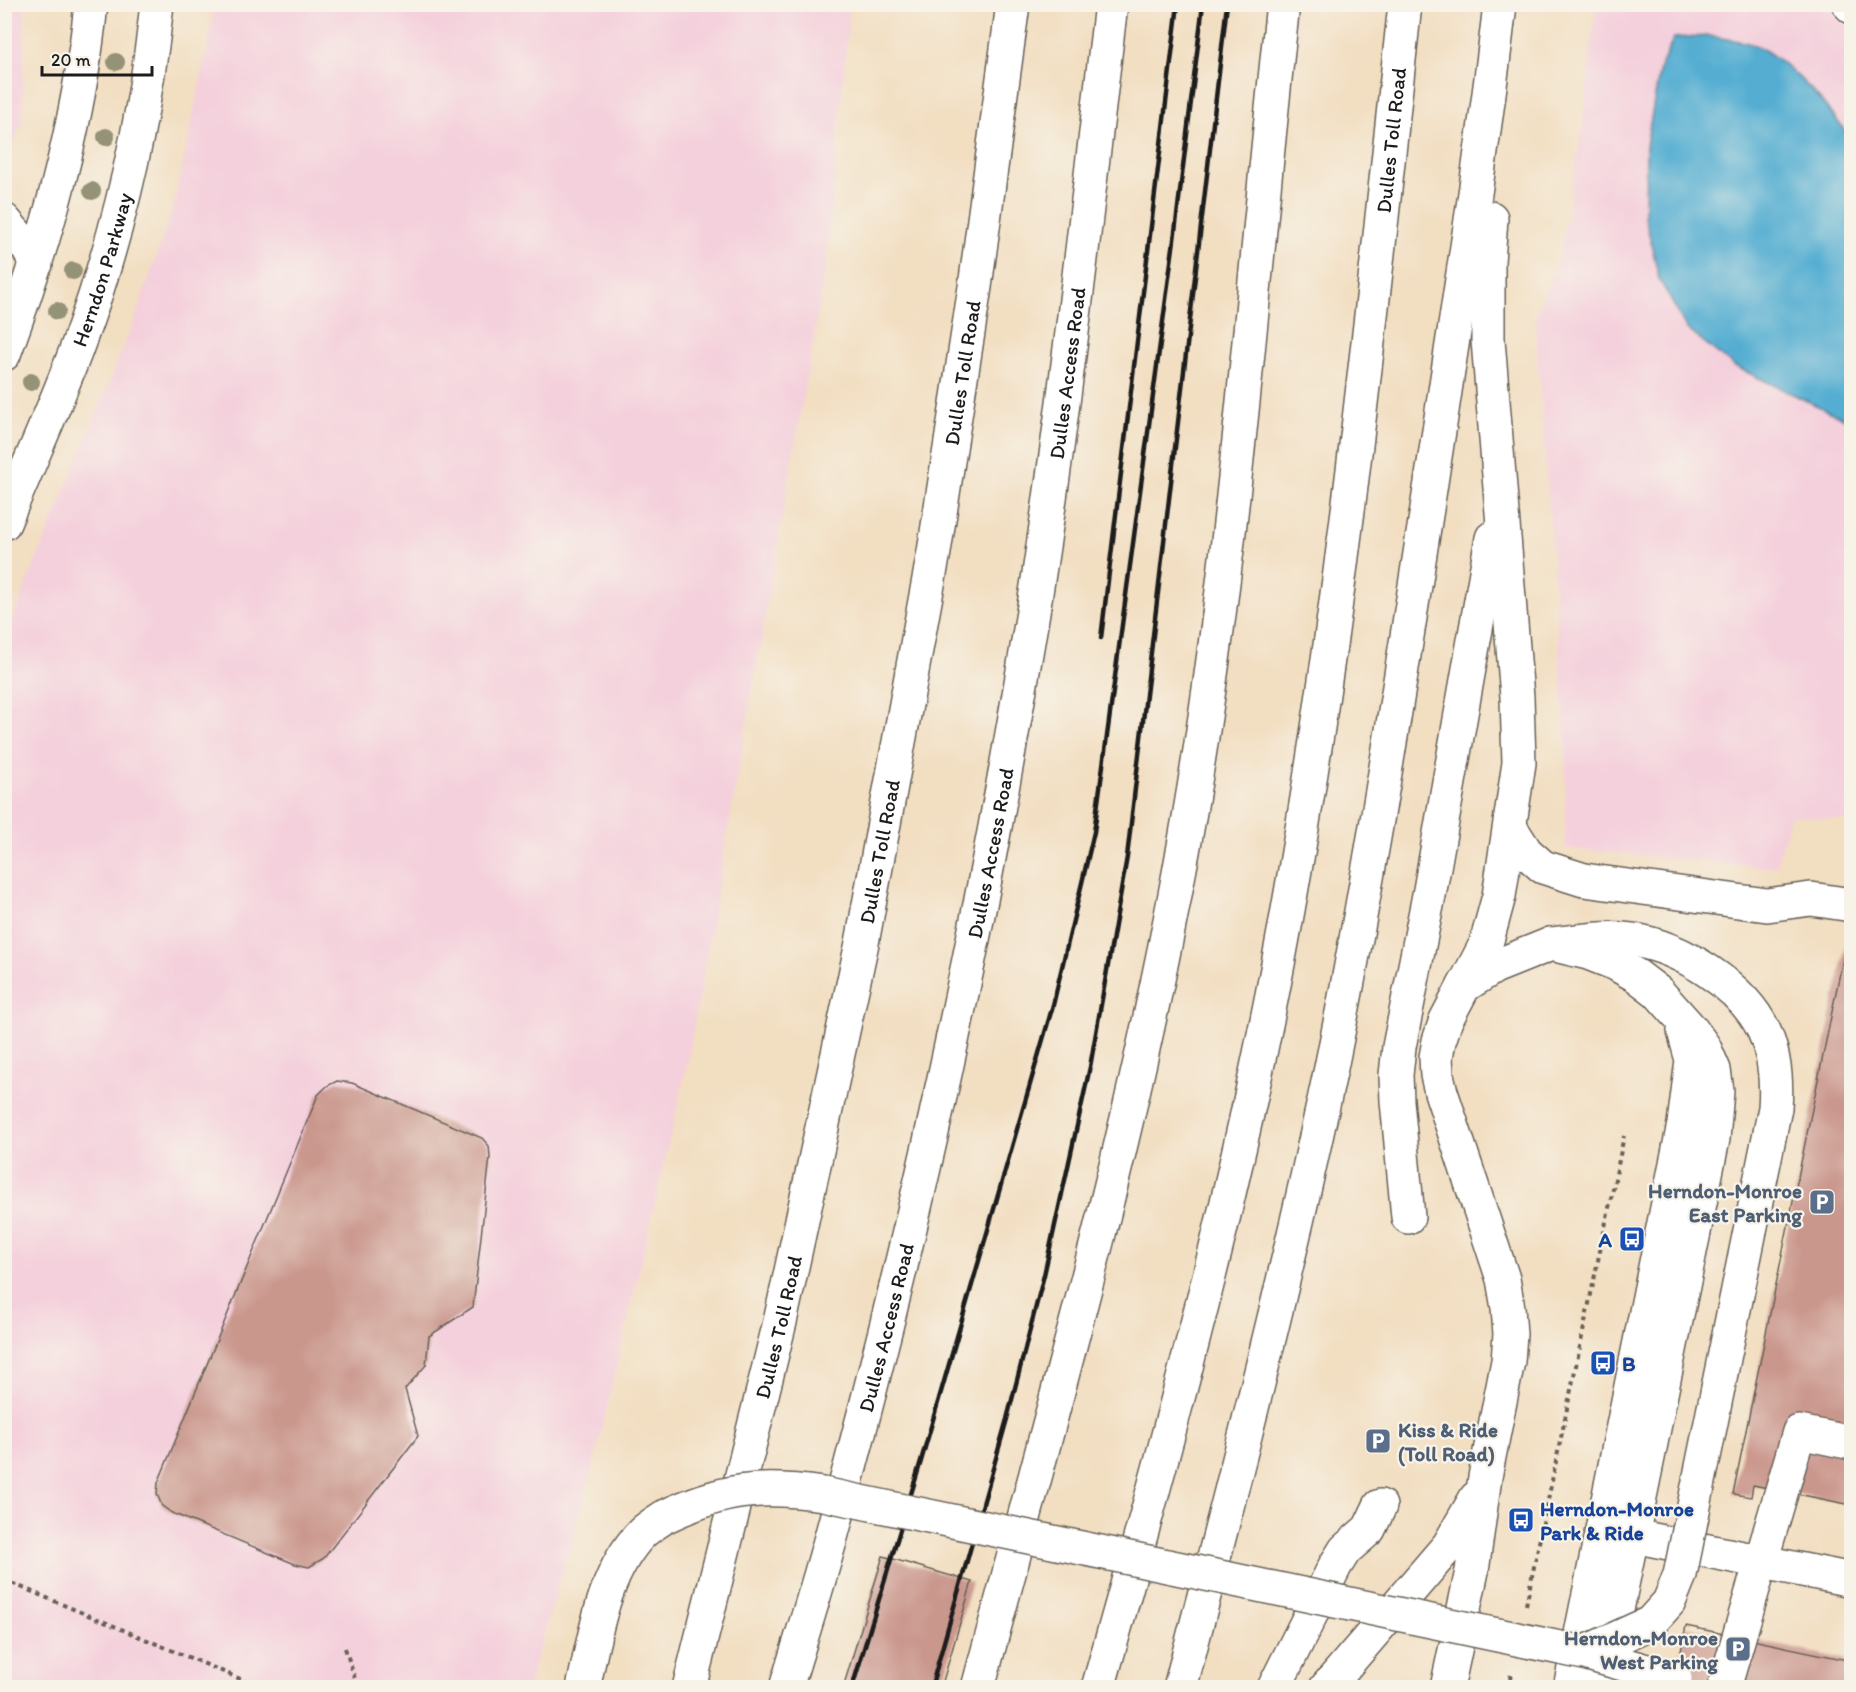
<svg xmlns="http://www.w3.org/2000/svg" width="1856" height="1692" font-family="Itim,sans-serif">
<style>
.built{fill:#f4cfdc}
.water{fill:#54aed2;stroke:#386577;stroke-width:1.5}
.building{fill:#ca978d}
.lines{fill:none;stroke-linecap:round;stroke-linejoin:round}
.minor-casing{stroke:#676056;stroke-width:36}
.major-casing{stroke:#676056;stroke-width:36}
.highway-casing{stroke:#676056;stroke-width:36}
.path{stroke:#676056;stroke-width:4;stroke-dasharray:4.5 4.5;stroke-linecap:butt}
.minor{stroke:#fff;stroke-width:33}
.major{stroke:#fff;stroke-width:33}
.highway{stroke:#fff;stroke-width:33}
.rail{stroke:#1c1c1c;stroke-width:4.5}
.highway-bridge-casing{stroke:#676056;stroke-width:36;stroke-linecap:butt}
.highway-bridge{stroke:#fff;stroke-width:33}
.tree{fill:#949277}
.labels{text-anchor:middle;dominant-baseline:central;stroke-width:4.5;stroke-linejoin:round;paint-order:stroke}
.street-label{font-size:21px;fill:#1c1c1c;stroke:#f7f3e8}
.service-label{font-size:21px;font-weight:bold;fill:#4e5e75;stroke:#f7f3e8;text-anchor:end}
.transit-label{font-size:21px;font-weight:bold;fill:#164399;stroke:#f7f3e8;text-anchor:start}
</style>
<rect width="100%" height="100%" fill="#f7f3e8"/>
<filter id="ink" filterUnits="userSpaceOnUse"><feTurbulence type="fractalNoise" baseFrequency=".0167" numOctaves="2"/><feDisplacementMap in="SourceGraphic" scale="12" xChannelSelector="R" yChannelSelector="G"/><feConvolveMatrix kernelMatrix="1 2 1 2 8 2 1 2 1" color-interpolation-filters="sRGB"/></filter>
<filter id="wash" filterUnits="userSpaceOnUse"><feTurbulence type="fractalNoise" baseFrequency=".008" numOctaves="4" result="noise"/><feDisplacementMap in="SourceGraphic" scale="24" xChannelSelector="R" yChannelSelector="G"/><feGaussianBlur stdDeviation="1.35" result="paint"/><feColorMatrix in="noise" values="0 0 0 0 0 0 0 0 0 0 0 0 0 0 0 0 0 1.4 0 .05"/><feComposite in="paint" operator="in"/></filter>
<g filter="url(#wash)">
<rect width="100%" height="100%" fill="#f2dec1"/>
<path class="built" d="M5,4L25,5L22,121L5,164Z
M213,5H850L825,271L687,1065L592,1470L528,1687L5,1688V637L133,324L174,205L210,35Z
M1596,5H1851V821L1791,815L1775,868L1565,848L1566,746L1535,318L1560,254L1583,123Z"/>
<path class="water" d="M1709,36C1723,39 1747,40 1759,47C1792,64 1831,110 1851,140V422L1734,366L1687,329L1659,279L1645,216L1646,146L1660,68L1674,38Z"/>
<g id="blocks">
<path class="building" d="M1850,924L1852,1505L1753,1485L1751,1497L1733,1494Z
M337,1081L352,1083L482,1138L489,1146L490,1157L473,1307L429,1336L426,1365L405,1389L418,1436L324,1558L309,1567L295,1564L172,1513L162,1506L157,1494L158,1483L318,1095L327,1086Z
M883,1556L972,1582L941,1688H843Z
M1686,1626L1852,1661V1688H1674Z"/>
</g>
</g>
<g filter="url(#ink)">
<use href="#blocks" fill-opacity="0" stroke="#676056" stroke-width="1.5"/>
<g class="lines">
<defs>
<path id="minor" d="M1849,4L1852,7
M4,220L28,248L36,264
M1609,1531L1852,1580
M1326,1688L1449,1545L1476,1498
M1447,1688L1472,1571L1485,1477L1508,1361L1510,1334L1508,1308L1503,1279L1441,1092L1437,1075L1436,1057L1439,1041L1446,1020L1464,986L1494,967L1551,944L1588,953L1616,964L1637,976L1658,992L1691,1029L1704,1047L1714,1070L1717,1091L1713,1139L1601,1688
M1570,1688L1684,1124L1692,1060L1684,1031
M1724,1688L1799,1432L1852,1443"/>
<g id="major">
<path d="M4,354C46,240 79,126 91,4"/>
<path id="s1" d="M4,523C29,463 57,403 79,342C119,233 145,119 157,4"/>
</g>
<g id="highway">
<path d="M1510,827L1526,852L1543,867L1584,880L1767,905L1811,899L1852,905"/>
<path d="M1551,944C1578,941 1606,936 1633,940C1681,947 1744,987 1764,1031C1775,1055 1777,1082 1775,1108L1718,1388"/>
<path d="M1464,986L1486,944L1499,896L1519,763L1517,697L1488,340V262L1491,218"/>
<path d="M1408,1217L1397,1101L1396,1075L1399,1047L1430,890L1492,538"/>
<path d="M583,1688C595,1636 603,1573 642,1533C648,1527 657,1522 664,1517"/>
<path id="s2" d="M689,1688L780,1322L862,943L934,552L975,287L1013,4"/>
<path id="s3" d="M786,1688C802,1635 819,1583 833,1530C916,1228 982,921 1033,612C1065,410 1087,207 1111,4"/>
<path d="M978,1688C1051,1416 1129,1145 1180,868C1233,583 1251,293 1283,4"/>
<path id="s4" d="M1098,1688C1173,1425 1244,1162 1291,893C1343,599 1373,301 1405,4"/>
<path d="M1180,1688C1234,1482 1287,1276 1331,1068C1374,857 1406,644 1439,431C1460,289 1484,147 1500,4"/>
<path d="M1274,1688L1335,1566L1345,1550L1369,1529L1380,1506"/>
</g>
</defs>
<use href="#minor" class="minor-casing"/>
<use href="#major" class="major-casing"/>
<use href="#highway" class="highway-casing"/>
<path class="path" d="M4,1580L262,1688
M1526,1605L1624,1136
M345,1648L358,1688
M1510,1681L1536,1686
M517,1688V1686
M1508,1688L1511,1674"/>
<use href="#minor" class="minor"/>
<use href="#major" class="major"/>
<use href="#highway" class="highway"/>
<path class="rail" d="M1101,638L1178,4
M852,1688L921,1461L1053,1005L1094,832L1174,240L1203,4
M931,1688L1007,1419L1044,1275L1090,1067L1127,857L1227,4"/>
<defs>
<path id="highway-bridge" d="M664,1517C722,1489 760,1485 823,1494L1584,1653L1675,1679
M1584,1653L1650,1623L1669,1602L1680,1575L1718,1388"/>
</defs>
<use href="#highway-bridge" class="highway-bridge-casing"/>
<use href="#highway-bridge" class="highway-bridge"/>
</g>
<g class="tree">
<circle cx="116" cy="62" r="9"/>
<circle cx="106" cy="137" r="9"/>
<circle cx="92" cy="191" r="9"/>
<circle cx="73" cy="271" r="9"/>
<circle cx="57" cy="311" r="9"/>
<circle cx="31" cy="382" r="9"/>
</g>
</g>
<defs>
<symbol id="parking-square" viewBox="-11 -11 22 22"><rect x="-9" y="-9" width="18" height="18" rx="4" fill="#5c6f8a" stroke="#f7f3e8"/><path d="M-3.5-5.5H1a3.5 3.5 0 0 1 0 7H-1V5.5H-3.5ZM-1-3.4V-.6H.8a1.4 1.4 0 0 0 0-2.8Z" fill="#fff"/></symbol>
<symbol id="bus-square" viewBox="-11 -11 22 22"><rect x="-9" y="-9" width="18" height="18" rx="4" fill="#1a4fb4" stroke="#f7f3e8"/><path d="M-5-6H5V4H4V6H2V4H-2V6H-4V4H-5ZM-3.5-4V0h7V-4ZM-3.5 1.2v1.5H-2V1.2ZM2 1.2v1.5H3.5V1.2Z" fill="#fff"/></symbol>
</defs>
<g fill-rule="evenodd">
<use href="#parking-square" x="1807" y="1187" width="30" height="30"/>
<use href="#bus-square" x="1617" y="1224" width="30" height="30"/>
<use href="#bus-square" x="1588" y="1348" width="30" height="30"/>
<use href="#parking-square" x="1363" y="1426" width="30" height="30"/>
<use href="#bus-square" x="1506" y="1505" width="30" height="30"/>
<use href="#parking-square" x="1723" y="1634" width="30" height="30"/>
</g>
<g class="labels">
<g class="street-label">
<text stroke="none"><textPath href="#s4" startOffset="1578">Dulles Toll Road</textPath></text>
<text stroke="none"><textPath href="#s1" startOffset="272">Herndon Parkway</textPath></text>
<text stroke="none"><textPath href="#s2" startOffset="1344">Dulles Toll Road</textPath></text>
<text stroke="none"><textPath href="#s3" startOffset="1346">Dulles Access Road</textPath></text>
<text stroke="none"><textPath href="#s2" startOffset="858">Dulles Toll Road</textPath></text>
<text stroke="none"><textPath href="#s3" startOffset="860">Dulles Access Road</textPath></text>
<text stroke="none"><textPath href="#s2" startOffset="372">Dulles Toll Road</textPath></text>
<text stroke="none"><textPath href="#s3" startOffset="374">Dulles Access Road</textPath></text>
</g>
<g class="service-label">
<text x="1802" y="1190">Herndon-Monroe<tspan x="1802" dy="24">East Parking</tspan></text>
<text x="1398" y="1429" text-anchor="start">Kiss &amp; Ride<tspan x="1398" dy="24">(Toll Road)</tspan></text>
<text x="1718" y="1637">Herndon-Monroe<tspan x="1718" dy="24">West Parking</tspan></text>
</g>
<g class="transit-label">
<text x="1612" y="1239" text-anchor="end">A</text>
<text x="1622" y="1363">B</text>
<text x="1540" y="1508">Herndon-Monroe<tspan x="1540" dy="24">Park &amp; Ride</tspan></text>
</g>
</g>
<rect width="1856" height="1692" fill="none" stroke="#f7f3e8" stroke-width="24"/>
<path d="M42 66v9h110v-9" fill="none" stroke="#1c1c1c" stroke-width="3"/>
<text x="51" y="66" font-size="18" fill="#1c1c1c" stroke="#f7f3e8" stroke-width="4.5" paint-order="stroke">20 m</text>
</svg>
